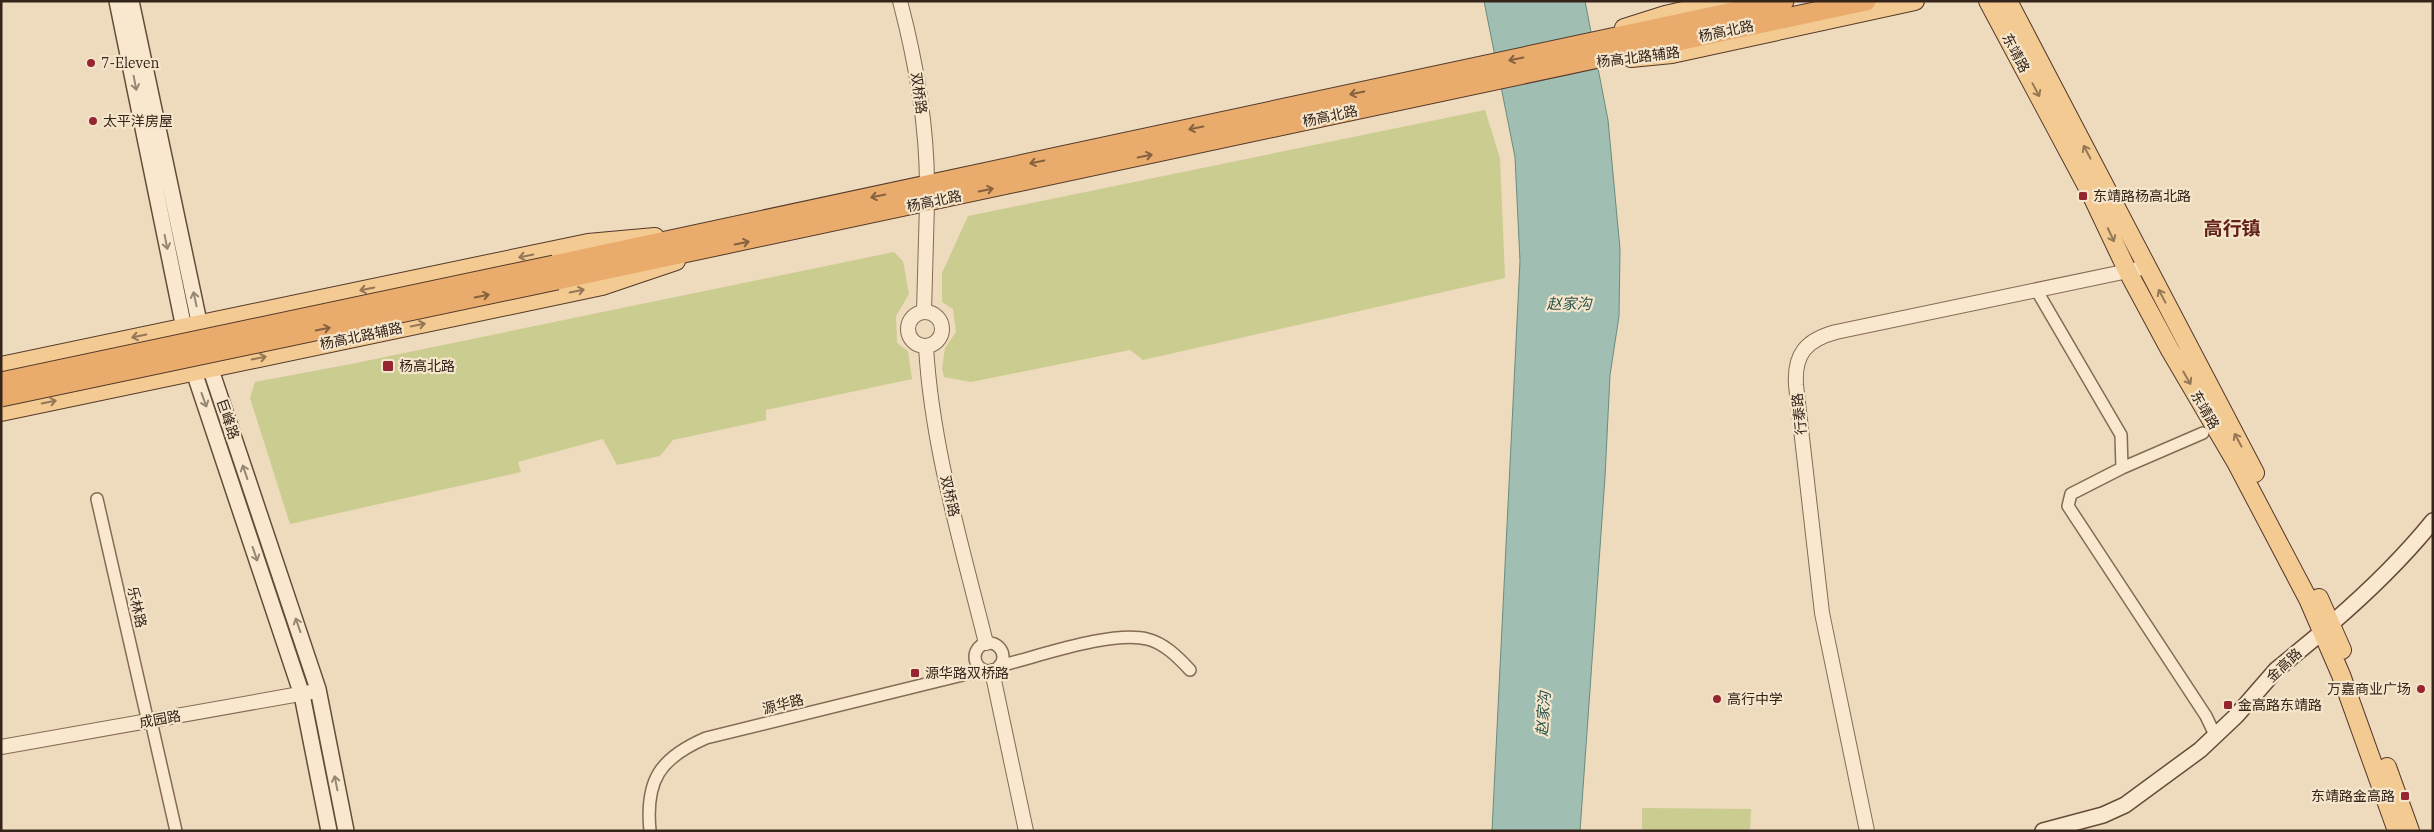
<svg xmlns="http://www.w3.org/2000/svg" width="2434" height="832" font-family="'IBM Plex Serif','Noto Sans SC',serif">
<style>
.green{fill:#cbcc90}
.water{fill:#a0bfb2;stroke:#688c7f}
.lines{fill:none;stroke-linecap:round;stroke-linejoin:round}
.minor-casing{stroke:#856a55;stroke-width:14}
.tertiary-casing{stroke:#856a55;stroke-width:16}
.secondary-casing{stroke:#674b39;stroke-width:18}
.primary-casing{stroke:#52392a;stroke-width:20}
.trunk-casing{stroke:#52392a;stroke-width:21}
.minor{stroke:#f9e8ce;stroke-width:11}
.tertiary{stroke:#f9e8ce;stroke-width:14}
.secondary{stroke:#f9e8ce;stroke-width:15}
.primary{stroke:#f3ca91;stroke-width:18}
.trunk{stroke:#eaac6d;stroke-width:19}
.trunk-bridge-casing{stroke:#52392a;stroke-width:21;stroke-linecap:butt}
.trunk-bridge{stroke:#eaac6d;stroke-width:19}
.oneway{stroke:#86613f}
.oneway2{stroke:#968674}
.oneway3{stroke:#947756}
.poi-dot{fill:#952531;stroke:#f5e5cb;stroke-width:2}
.labels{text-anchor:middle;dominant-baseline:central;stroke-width:4.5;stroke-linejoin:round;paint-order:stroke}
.street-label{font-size:14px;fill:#34241a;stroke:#f5e5cb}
.poi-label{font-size:14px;fill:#34241a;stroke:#f5e5cb;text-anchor:start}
.water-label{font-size:15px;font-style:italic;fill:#29544d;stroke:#f5e5cb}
.district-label{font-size:19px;font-weight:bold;fill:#612119;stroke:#f5e5cb}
</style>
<rect width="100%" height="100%" fill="#eedabc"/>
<path class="green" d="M1485,110L1500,158L1505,278L1143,360L1130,350L971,382L944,377L942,369L945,348L956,332L953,309L942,302V273L968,216Z
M894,252L903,261L909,294L896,316L897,343L908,351L912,379L766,410V420L673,440L660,456L617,465L603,439L518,462L521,472L290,524L250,398L255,382L351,364Z
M1642,808L1751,809L1750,831H1642Z"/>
<path class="water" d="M1484,1H1585L1608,120L1620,249L1619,316L1610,375L1605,477L1580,831H1492L1520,261L1515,157Z"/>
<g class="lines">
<defs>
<path id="minor" d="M2037,291L2121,435L2122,468
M2203,433L2122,468L2071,494L2068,506L2206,716L2215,735
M97,499L148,722
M975 657a14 14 0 1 1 28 0a14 14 0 1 1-28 0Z
M999,666C1037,657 1112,630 1147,639C1164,643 1178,657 1190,670
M151,721L176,831
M650,831C645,780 660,758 706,738L983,670"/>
<path id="tertiary" d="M900,1C916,62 927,123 927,186
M908 329a17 17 0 1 1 34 0a17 17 0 1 1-34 0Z
M924,312L927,203
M926,347C932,448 962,546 986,643
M992,671L1026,831
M1,747L311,692
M1867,831L1822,613L1796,385C1794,354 1806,340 1836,332L2147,267"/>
<path id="secondary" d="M117,1L186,338
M131,1L202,336
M207,358L318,689L346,831
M190,360L302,695L329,831
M2332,623C2368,592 2403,558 2433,521
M2043,831L2103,815L2125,805L2200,750L2236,716L2276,670L2322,632"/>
<path id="primary" d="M1988,1L2090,192L2128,272L2170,350L2237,464L2308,599L2341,675L2397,831
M2008,1L2255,473
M1624,28L1665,15L1728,1
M1631,58L1672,54L1915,1
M1,366L588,243L655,237
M1,412L602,286L676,261
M2319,598L2342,650
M2387,767L2410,831"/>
<path id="trunk" d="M554,265L1784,1
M557,280L1866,1"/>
</defs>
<use href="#minor" class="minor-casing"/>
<use href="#tertiary" class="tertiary-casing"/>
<use href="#secondary" class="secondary-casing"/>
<use href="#primary" class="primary-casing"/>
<use href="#trunk" class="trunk-casing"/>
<use href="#minor" class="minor"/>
<use href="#tertiary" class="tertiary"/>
<use href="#secondary" class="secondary"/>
<use href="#primary" class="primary"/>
<use href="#trunk" class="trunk"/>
<defs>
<path id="trunk-bridge" d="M1,382L554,265
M1,397L557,280"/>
</defs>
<use href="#trunk-bridge" class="trunk-bridge-casing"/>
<use href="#trunk-bridge" class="trunk-bridge"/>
</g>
<defs><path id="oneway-shaft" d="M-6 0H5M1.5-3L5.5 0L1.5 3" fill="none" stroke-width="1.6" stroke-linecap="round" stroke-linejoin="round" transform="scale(1.25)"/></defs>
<g class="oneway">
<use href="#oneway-shaft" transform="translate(1516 59) rotate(168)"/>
<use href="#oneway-shaft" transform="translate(1357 93) rotate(168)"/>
<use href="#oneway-shaft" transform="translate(1196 128) rotate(168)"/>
<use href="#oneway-shaft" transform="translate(1145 156) rotate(-12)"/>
<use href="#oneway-shaft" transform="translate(1037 162) rotate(168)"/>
<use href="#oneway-shaft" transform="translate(986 190) rotate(-12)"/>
<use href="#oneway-shaft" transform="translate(878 196) rotate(168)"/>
<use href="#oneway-shaft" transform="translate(742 243) rotate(-12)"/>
<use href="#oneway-shaft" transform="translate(482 296) rotate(-12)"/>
<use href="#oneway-shaft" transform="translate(323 329) rotate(-12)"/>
</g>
<g class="oneway2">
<use href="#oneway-shaft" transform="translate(135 83) rotate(79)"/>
<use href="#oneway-shaft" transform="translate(166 242) rotate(79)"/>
<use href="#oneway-shaft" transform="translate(195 299) rotate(-102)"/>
<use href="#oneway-shaft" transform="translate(204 400) rotate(70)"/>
<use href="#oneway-shaft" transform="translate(245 472) rotate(-109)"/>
<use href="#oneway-shaft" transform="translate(255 554) rotate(71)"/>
<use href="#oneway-shaft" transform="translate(298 625) rotate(-109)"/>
<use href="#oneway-shaft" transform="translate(336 783) rotate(-101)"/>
</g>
<g class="oneway3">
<use href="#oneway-shaft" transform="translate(2036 90) rotate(62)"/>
<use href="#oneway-shaft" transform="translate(2087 152) rotate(-118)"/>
<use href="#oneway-shaft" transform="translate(2111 235) rotate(65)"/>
<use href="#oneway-shaft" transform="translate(526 256) rotate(168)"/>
<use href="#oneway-shaft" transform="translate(367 289) rotate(168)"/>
<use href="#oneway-shaft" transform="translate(577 291) rotate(-12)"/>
<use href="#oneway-shaft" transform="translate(2162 296) rotate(-118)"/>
<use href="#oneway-shaft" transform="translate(418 325) rotate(-12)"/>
<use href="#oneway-shaft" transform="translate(139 336) rotate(168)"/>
<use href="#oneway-shaft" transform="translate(259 358) rotate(-12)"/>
<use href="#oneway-shaft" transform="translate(2187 378) rotate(60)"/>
<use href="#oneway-shaft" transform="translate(49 402) rotate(-12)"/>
<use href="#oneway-shaft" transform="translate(2238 440) rotate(-118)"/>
</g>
<g class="poi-dot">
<circle cx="91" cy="63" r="5"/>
<circle cx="93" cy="121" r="5"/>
<rect x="2078" y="191" width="10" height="10" rx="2.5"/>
<rect x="382" y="360" width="12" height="12" rx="2.5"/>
<rect x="910" y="668" width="10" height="10" rx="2.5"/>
<circle cx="2421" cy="689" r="5"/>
<circle cx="1717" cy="699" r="5"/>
<rect x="2223" y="700" width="10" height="10" rx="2.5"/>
<rect x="2400" y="791" width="10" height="10" rx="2.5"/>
</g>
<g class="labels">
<g class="street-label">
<text transform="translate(1726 31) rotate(-12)">杨高北路</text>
<text transform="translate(2016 53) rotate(62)">东靖路</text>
<text transform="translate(1638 57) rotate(-7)">杨高北路辅路</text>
<text transform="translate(919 93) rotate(82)">双桥路</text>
<text transform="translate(1330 116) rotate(-12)">杨高北路</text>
<text transform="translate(934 201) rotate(-12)">杨高北路</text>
<text transform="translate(361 336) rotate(-12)">杨高北路辅路</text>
<text transform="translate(2205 410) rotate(60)">东靖路</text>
<text transform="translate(1799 414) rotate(-96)">行泰路</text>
<text transform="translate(228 419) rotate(71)">巨峰路</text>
<text transform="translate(950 496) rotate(77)">双桥路</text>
<text transform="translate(137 607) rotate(77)">乐林路</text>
<text transform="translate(2284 665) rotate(-43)">金高路</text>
<text transform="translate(783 704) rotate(-14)">源华路</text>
<text transform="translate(160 719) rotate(-10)">成园路</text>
</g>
<g class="poi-label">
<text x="101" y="63">7-Eleven</text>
<text x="103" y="121">太平洋房屋</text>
<text x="2093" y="196">东靖路杨高北路</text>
<text x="399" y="366">杨高北路</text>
<text x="925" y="673">源华路双桥路</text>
<text x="2411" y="689" text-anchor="end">万嘉商业广场</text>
<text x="1727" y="699">高行中学</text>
<text x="2238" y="705">金高路东靖路</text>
<text x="2395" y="796" text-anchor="end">东靖路金高路</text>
</g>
<g class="water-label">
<text x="1569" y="303">赵家沟</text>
<text transform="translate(1543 714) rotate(-86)">赵家沟</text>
</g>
<g class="district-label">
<text x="2232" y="228">高行镇</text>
</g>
</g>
<rect width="2434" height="832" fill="none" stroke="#34241a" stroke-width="5"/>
</svg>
